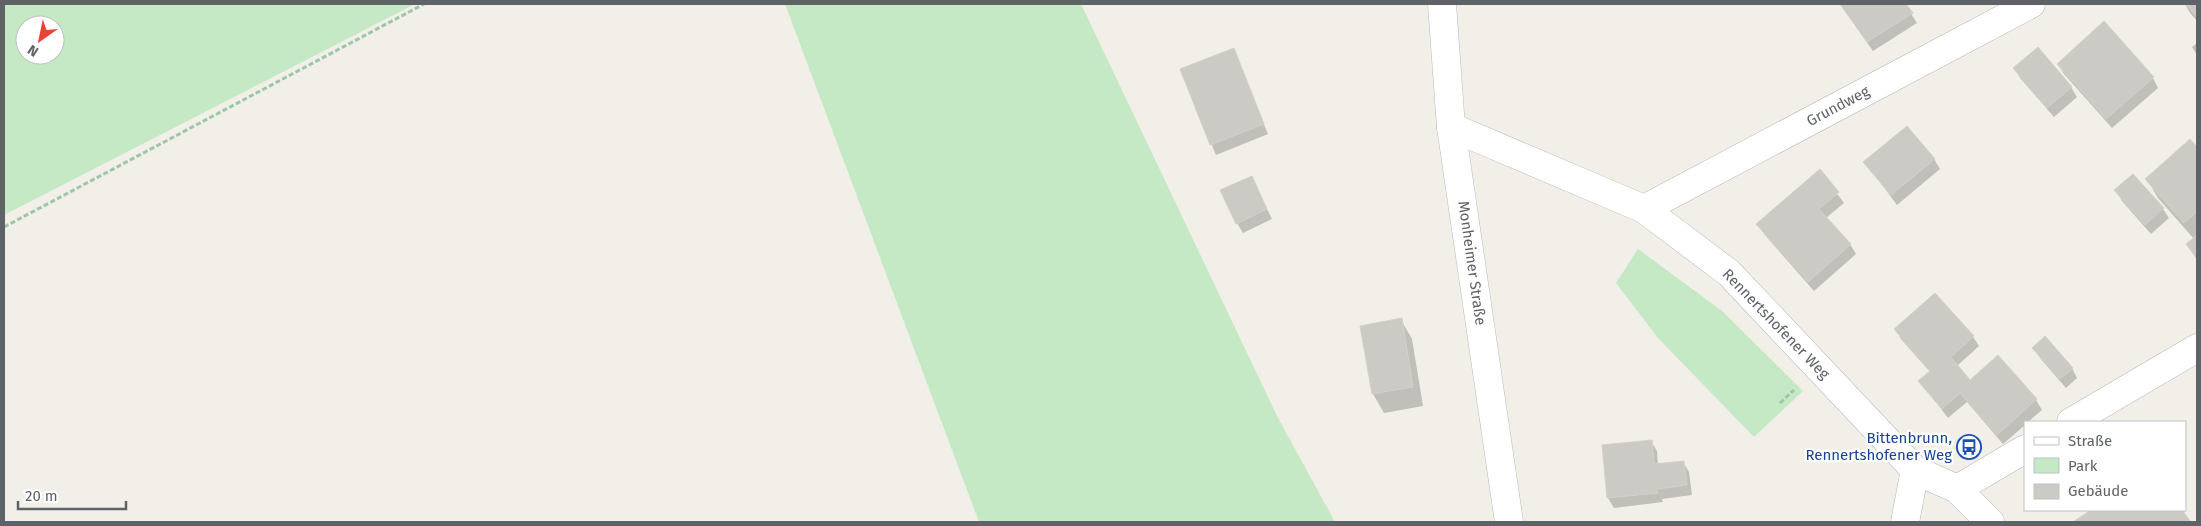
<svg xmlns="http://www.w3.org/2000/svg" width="2201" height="526" font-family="'Fira Sans',sans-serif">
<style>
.green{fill:#c5e8c5;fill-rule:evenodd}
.shadow{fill:#0003}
.building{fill:#cccac5;stroke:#d6d1c6}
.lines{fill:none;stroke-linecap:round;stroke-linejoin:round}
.minor-casing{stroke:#b5b8bc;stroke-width:29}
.secondary-casing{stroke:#b6babf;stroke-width:29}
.path{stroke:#9cc7a9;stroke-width:3;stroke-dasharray:5 2.5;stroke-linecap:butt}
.minor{stroke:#fff;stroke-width:28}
.secondary{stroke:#fff;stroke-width:28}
.labels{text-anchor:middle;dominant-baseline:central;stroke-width:4.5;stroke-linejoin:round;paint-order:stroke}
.street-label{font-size:15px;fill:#5f6368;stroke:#fff}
.transit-label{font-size:15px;fill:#164399;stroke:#fff;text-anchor:end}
</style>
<rect width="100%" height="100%" fill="#f1efe8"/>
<path class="green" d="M4,4H415L4,215ZM25,25H55V55H25Z
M785,4H1081L1277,416L1335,522H979Z
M1638,249L1722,311L1803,391L1754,437L1658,338L1616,283Z"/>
<path class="shadow" d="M1840,4H1905L1917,23L1873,51Z
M2185,4H2197V21L2190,13Z
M2197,43V55L2192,47Z
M1233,49L1268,134L1216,155L1181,70Z
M2058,64L2153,78L2158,88L2112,128L2064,74Z
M2015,68L2071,87L2077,97L2054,117L2020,78Z
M2190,141L2197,149V260L2187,244L2194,239L2158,198L2147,179Z
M1934,159L1940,169L1897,205L1865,162Z
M1820,171L1844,203L1826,218L1850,244L1856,254L1814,291L1764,234L1758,224Z
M1251,177L1272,219L1243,233L1237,223Z
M2116,191L2163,209L2169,218L2151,234L2122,201Z
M1401,320L1412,339L1423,406L1384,413L1373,394L1361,327Z
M1896,330L1973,337L1979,346L1957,366L1969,382L1998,357L2036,400L2042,410L2028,422H2025V425L2003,444L1967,402L1948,418L1920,381L1930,372L1901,339Z
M2034,348L2072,368L2077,378L2066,388L2040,358Z
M1651,441L1657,451L1658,465L1683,462L1689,472L1692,495L1662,499L1663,502L1614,508L1608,498Z
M2093,510H2180L2190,522H2075Z"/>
<path class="building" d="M1840,4H1906L1913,13L1867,42Z
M2186,4H2197V17Z
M2104,21L2154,77L2106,119L2057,64Z
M2038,47L2072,87L2047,108L2013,68Z
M1234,48L1264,124L1210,145L1180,69Z
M1907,126L1935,159L1891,195L1863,162Z
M2190,139L2197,147V212L2184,223L2145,179Z
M1820,169L1839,192L1819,209L1851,244L1808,282L1756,224Z
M2133,174L2164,208L2145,225L2114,190Z
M1252,176L1267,209L1236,224L1220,190Z
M2197,235V259L2186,244Z
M1935,293L1974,336L1951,357L1970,380L1998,355L2037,399L1997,435L1960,393L1942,409L1918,381L1930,371L1894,329Z
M1402,318L1413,387L1372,394L1360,326Z
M2045,336L2073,368L2060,379L2032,348Z
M1652,440L1654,464L1684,461L1687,485L1657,489L1658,493L1607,498L1602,445Z
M2091,510H2182L2191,522H2073Z"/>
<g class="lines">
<defs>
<path id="minor" d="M1451,127L1644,209L1729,273L1915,470L1957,489L1990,522
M1644,209L2031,4
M2071,422L2197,348
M1957,489L2025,449
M1905,522L1915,470"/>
<path id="secondary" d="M1442,4L1451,127L1509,522"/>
</defs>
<use href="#minor" class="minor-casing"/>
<use href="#secondary" class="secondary-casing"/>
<path class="path" d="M4,227L424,4
M1780,403L1794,390"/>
<use href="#minor" class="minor"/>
<use href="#secondary" class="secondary"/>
</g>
<defs>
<symbol id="bus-ring" viewBox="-11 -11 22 22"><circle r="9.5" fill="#fff" stroke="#1a4fb4" stroke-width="1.5"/><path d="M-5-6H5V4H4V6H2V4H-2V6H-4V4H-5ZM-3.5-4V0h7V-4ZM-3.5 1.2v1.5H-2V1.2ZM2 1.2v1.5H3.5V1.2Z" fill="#1a4fb4"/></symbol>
</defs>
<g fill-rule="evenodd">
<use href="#bus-ring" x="1955" y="433" width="28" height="28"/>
</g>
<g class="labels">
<g class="street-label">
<text transform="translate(1838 106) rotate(-28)">Grundweg</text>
<text transform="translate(1472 263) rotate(82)">Monheimer Straße</text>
<text transform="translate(1776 324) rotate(46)">Rennertshofener Weg</text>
</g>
<g class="transit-label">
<text x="1952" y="438">Bittenbrunn,<tspan x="1952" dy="17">Rennertshofener Weg</tspan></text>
</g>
</g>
<rect width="2201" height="526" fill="none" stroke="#5f6368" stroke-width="10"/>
<rect x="2024" y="421" width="162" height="90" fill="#ffffff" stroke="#bfc1c3"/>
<rect x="2034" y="437" width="25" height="8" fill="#ffffff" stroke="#bfc1c3"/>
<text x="2068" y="446" font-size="15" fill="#5f6368">Straße</text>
<rect x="2034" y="458" width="25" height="15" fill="#c5e8c5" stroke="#bfc1c3"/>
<text x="2068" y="471" font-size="15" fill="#5f6368">Park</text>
<rect x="2034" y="484" width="25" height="15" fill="#cccac5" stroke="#bfc1c3"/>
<text x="2068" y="496" font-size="15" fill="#5f6368">Gebäude</text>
<g transform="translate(40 40) rotate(213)"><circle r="24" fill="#ffffff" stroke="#bfc1c3"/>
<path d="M0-4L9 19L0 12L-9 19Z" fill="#ea4335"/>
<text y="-8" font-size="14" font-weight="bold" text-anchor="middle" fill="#5f6368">N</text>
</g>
<path d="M18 501v8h108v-8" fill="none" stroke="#5f6368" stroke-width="2.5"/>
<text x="25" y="501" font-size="15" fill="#5f6368" stroke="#ffffff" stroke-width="4" paint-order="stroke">20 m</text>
</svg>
